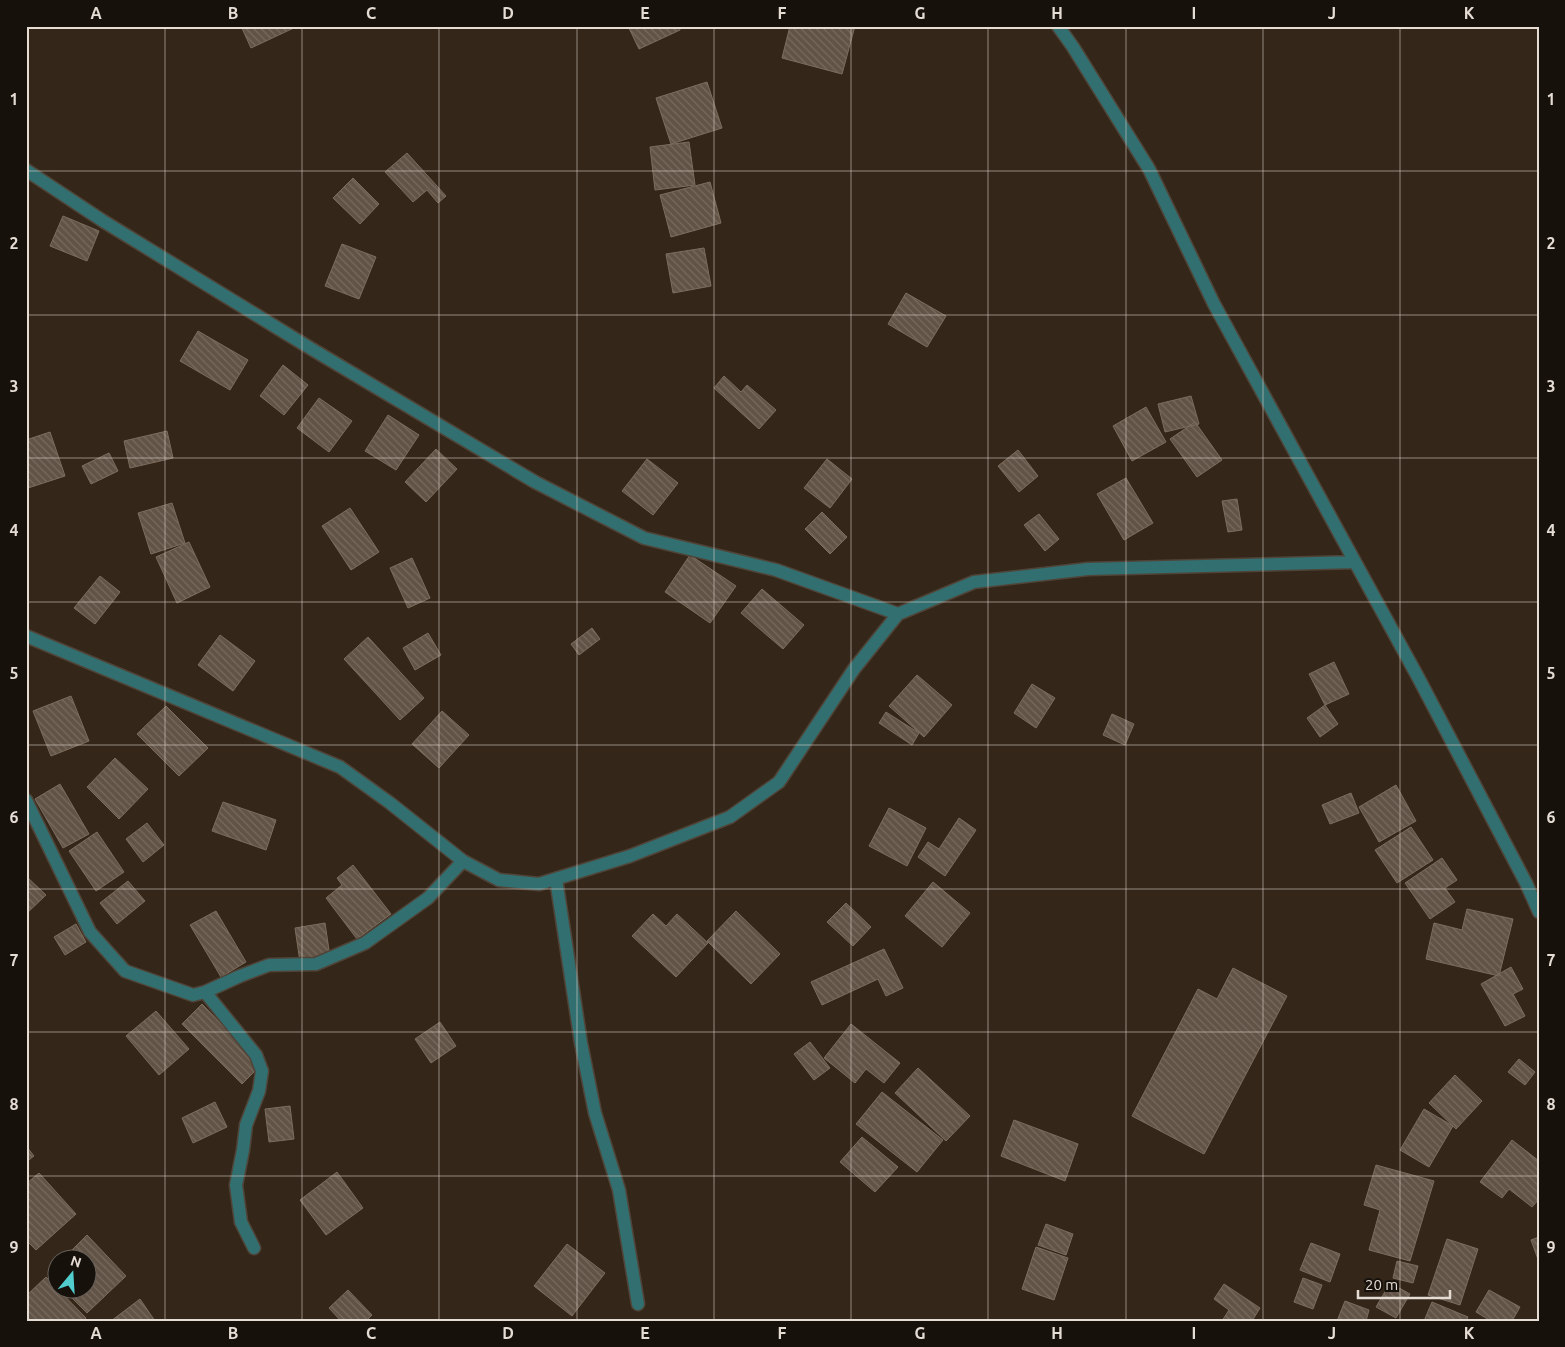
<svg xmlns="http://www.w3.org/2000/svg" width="1565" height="1347" font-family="Ubuntu,sans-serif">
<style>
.building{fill:url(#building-back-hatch);stroke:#7c6d5e}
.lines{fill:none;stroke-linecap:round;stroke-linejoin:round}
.lane-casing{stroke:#504438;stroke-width:15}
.street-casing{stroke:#504438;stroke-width:15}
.lane{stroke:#326f70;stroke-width:12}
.street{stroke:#326f70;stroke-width:12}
.grid{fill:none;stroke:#e5dcd4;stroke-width:1;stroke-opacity:0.55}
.neatline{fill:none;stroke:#e5dcd4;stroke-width:2}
.grid-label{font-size:16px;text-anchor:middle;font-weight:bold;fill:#e5dcd4}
</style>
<defs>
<pattern id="building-back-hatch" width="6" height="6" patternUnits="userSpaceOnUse" patternTransform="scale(1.25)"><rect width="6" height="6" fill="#615345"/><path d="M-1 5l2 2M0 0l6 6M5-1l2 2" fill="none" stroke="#786b5f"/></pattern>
</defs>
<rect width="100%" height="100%" fill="#34271a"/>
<path class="building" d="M241,26H298L251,48Z
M628,26H679L680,30L639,49Z
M790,26H855L842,74L782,58Z
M707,82L722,128L671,144L656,98Z
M689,142L695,185L655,190L650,147Z
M407,153L446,196L438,203L427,190L413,202L385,172Z
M353,178L379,204L360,224L333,198Z
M710,182L721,223L671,237L660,195Z
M63,216L99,231L87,261L50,246Z
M342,244L376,257L359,299L325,286Z
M704,248L711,286L673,293L666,254Z
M906,293L946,316L927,347L888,324Z
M198,331L248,360L230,390L180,361Z
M283,365L308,385L284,415L260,396Z
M724,376L741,392L747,385L776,410L759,429L714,388Z
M1191,396L1199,424L1165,432L1158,404Z
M319,398L352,421L329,452L297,428Z
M1146,407L1166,442L1132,461L1113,426Z
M388,415L419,435L396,470L365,451Z
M1195,422L1222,460L1197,477L1170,439Z
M167,431L173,458L130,468L124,441Z
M50,432L65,476L28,488L26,482V440Z
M436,449L457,469L426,502L405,482Z
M1018,450L1038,476L1019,492L998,466Z
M109,453L118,471L91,484L82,466Z
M647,459L678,483L653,515L622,491Z
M827,459L852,479L830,508L804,488Z
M1126,478L1153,523L1124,540L1097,494Z
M1237,499L1242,530L1228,532L1222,501Z
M172,503L185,543L151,554L138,513Z
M350,508L379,552L351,570L322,526Z
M822,512L847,537L830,554L805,529Z
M1039,514L1059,539L1045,551L1024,525Z
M189,542L210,587L177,603L156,557Z
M690,555L736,586L710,623L665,592Z
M412,558L430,598L408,608L390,568Z
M100,576L120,592L95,624L74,608Z
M762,589L804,625L783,649L741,613Z
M592,628L600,639L579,655L571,644Z
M428,633L441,655L415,670L403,648Z
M220,635L255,661L233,691L198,665Z
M368,637L424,698L400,720L344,659Z
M1334,662L1349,694L1325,705L1309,674Z
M917,675L952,705L924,737L889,706Z
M1032,684L1055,698L1036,728L1014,713Z
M71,696L89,741L51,756L33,711Z
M1325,705L1338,724L1320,737L1307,718Z
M166,706L208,748L179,776L137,734Z
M442,711L469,735L439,768L412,744Z
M886,712L919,733L912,745L879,723Z
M1112,714L1134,724L1125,745L1103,735Z
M115,758L148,789L119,819L87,787Z
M60,784L89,834L63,848L35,799Z
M1396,785L1416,821L1379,842L1359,807Z
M1351,793L1359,813L1330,824L1322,805Z
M223,802L276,820L266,850L212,831Z
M889,808L926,828L907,866L869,846Z
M959,818L976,830L945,876L918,857L928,842L939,849Z
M147,823L164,845L143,862L126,839Z
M1411,827L1433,860L1397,883L1375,850Z
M97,832L124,872L96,891L69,851Z
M1442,858L1457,880L1445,888L1455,902L1430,919L1405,883Z
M353,865L391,914L357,939L326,898L342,885L337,878Z
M26,876L46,895L26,914Z
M128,881L145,901L117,924L100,903Z
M933,882L970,913L942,947L905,916Z
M846,903L871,927L853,946L827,922Z
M1467,909L1513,919L1499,976L1426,959L1434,923L1462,930Z
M216,911L246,962L221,977L190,925Z
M736,911L780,954L751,984L707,941Z
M653,914L666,926L677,914L708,943L676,977L632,936Z
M325,923L330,957L300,962L295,928Z
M76,924L86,942L65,955L54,937Z
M884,949L903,988L886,996L878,979L822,1005L811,982Z
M1511,967L1523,989L1513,994L1525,1016L1505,1026L1481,984Z
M1233,968L1287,996L1204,1154L1132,1116L1198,989L1217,999Z
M202,1004L261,1065L242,1084L182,1024Z
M156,1011L189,1049L159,1075L126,1036Z
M440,1022L456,1046L431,1063L415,1039Z
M851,1024L900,1063L884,1083L866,1069L855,1083L824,1058Z
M810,1042L830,1068L814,1080L794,1054Z
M1519,1059L1535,1072L1525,1085L1508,1072Z
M918,1068L970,1116L946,1141L895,1093Z
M1455,1075L1482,1101L1456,1129L1429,1103Z
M882,1092L943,1140L917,1172L856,1124Z
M215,1102L227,1127L193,1143L182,1118Z
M290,1106L294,1139L269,1142L265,1109Z
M1424,1109L1453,1126L1429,1167L1400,1150Z
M1014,1120L1078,1144L1065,1181L1001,1156Z
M862,1137L898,1167L875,1192L840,1162Z
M1512,1140L1539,1161V1199L1532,1207L1509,1189L1502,1198L1480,1182Z
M26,1146L34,1156L26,1162Z
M1376,1165L1434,1181L1410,1261L1369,1250L1380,1210L1364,1205Z
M337,1172L363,1208L326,1235L300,1200Z
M39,1173L76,1214L36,1250L26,1240V1184Z
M1046,1224L1073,1234L1066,1255L1038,1245Z
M87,1235L126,1276L87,1313L64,1290H88V1260H62Z
M1539,1237V1262L1531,1240Z
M1447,1239L1478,1249L1460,1305L1428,1295Z
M1311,1243L1340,1254L1330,1282L1300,1270Z
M567,1244L605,1273L572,1316L534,1286Z
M1036,1247L1068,1258L1054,1300L1022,1289Z
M1397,1261L1418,1266L1413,1283L1393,1278Z
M58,1263V1283L48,1273Z
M46,1277L86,1318L83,1321H26V1296Z
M1303,1278L1322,1285L1313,1309L1294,1302Z
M1390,1283L1410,1294L1396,1318L1376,1307Z
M1224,1284L1260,1308L1252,1321H1222L1229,1310L1214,1299Z
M348,1290L372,1315L366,1321H341L329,1308Z
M1489,1290L1520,1307L1512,1321H1491L1476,1312Z
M140,1299L155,1321H111Z
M1345,1301L1369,1310L1366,1321H1337Z
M1432,1302L1468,1317L1466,1321H1424Z"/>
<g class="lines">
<defs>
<path id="lane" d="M556,879L581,1043L595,1113L619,1190L638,1304"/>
<path id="street" d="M1058,26L1073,47L1149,169L1214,304L1419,679L1526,883L1539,912
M26,170L103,221L310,348L535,482L644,538L776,570L898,614
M26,636L340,767L390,803L463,861L499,880L539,884L630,856L730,817L779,782L854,669L898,614L974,582L1088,569L1355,562
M26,800L90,932L125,971L193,995L205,992L240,976L269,965L316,964L365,943L428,898L463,861
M205,992L256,1055L262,1071L259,1091L246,1125L243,1150L236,1185L241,1222L254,1248"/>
</defs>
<use href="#lane" class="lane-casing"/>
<use href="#street" class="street-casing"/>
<use href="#lane" class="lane"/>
<use href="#street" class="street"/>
</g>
<path class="grid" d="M165,26V1321M302,26V1321M439,26V1321M577,26V1321M714,26V1321M851,26V1321M988,26V1321M1126,26V1321M1263,26V1321M1400,26V1321M26,171H1539M26,315H1539M26,458H1539M26,602H1539M26,745H1539M26,889H1539M26,1032H1539M26,1176H1539"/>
<rect width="1565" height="1347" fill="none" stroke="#17110c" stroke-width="55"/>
<g transform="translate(72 1274) rotate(18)"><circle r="24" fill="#17110c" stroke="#69625c"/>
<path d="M0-4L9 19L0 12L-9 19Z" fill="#52cdce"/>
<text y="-8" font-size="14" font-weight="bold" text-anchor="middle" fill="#e5dcd4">N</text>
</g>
<path d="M1358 1290v8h92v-8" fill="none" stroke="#e5dcd4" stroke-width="2.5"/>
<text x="1365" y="1290" font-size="15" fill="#e5dcd4" stroke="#17110c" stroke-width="4" paint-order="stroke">20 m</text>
<rect x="28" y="28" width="1510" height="1292" class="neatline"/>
<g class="grid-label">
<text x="96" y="19">A</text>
<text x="233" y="19">B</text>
<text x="371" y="19">C</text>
<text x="508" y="19">D</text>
<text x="645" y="19">E</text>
<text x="782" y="19">F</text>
<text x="920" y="19">G</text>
<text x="1057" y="19">H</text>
<text x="1194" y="19">I</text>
<text x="1332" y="19">J</text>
<text x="1469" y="19">K</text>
<text x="14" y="105">1</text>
<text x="1551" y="105">1</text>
<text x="14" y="249">2</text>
<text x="1551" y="249">2</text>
<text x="14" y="392">3</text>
<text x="1551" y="392">3</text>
<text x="14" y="536">4</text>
<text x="1551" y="536">4</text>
<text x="14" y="679">5</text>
<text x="1551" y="679">5</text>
<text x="14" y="823">6</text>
<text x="1551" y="823">6</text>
<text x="14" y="966">7</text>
<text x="1551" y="966">7</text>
<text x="14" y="1110">8</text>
<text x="1551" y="1110">8</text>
<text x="14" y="1253">9</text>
<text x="1551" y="1253">9</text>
<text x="96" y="1339">A</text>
<text x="233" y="1339">B</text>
<text x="371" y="1339">C</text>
<text x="508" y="1339">D</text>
<text x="645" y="1339">E</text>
<text x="782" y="1339">F</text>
<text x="920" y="1339">G</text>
<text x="1057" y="1339">H</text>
<text x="1194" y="1339">I</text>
<text x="1332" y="1339">J</text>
<text x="1469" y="1339">K</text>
</g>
</svg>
